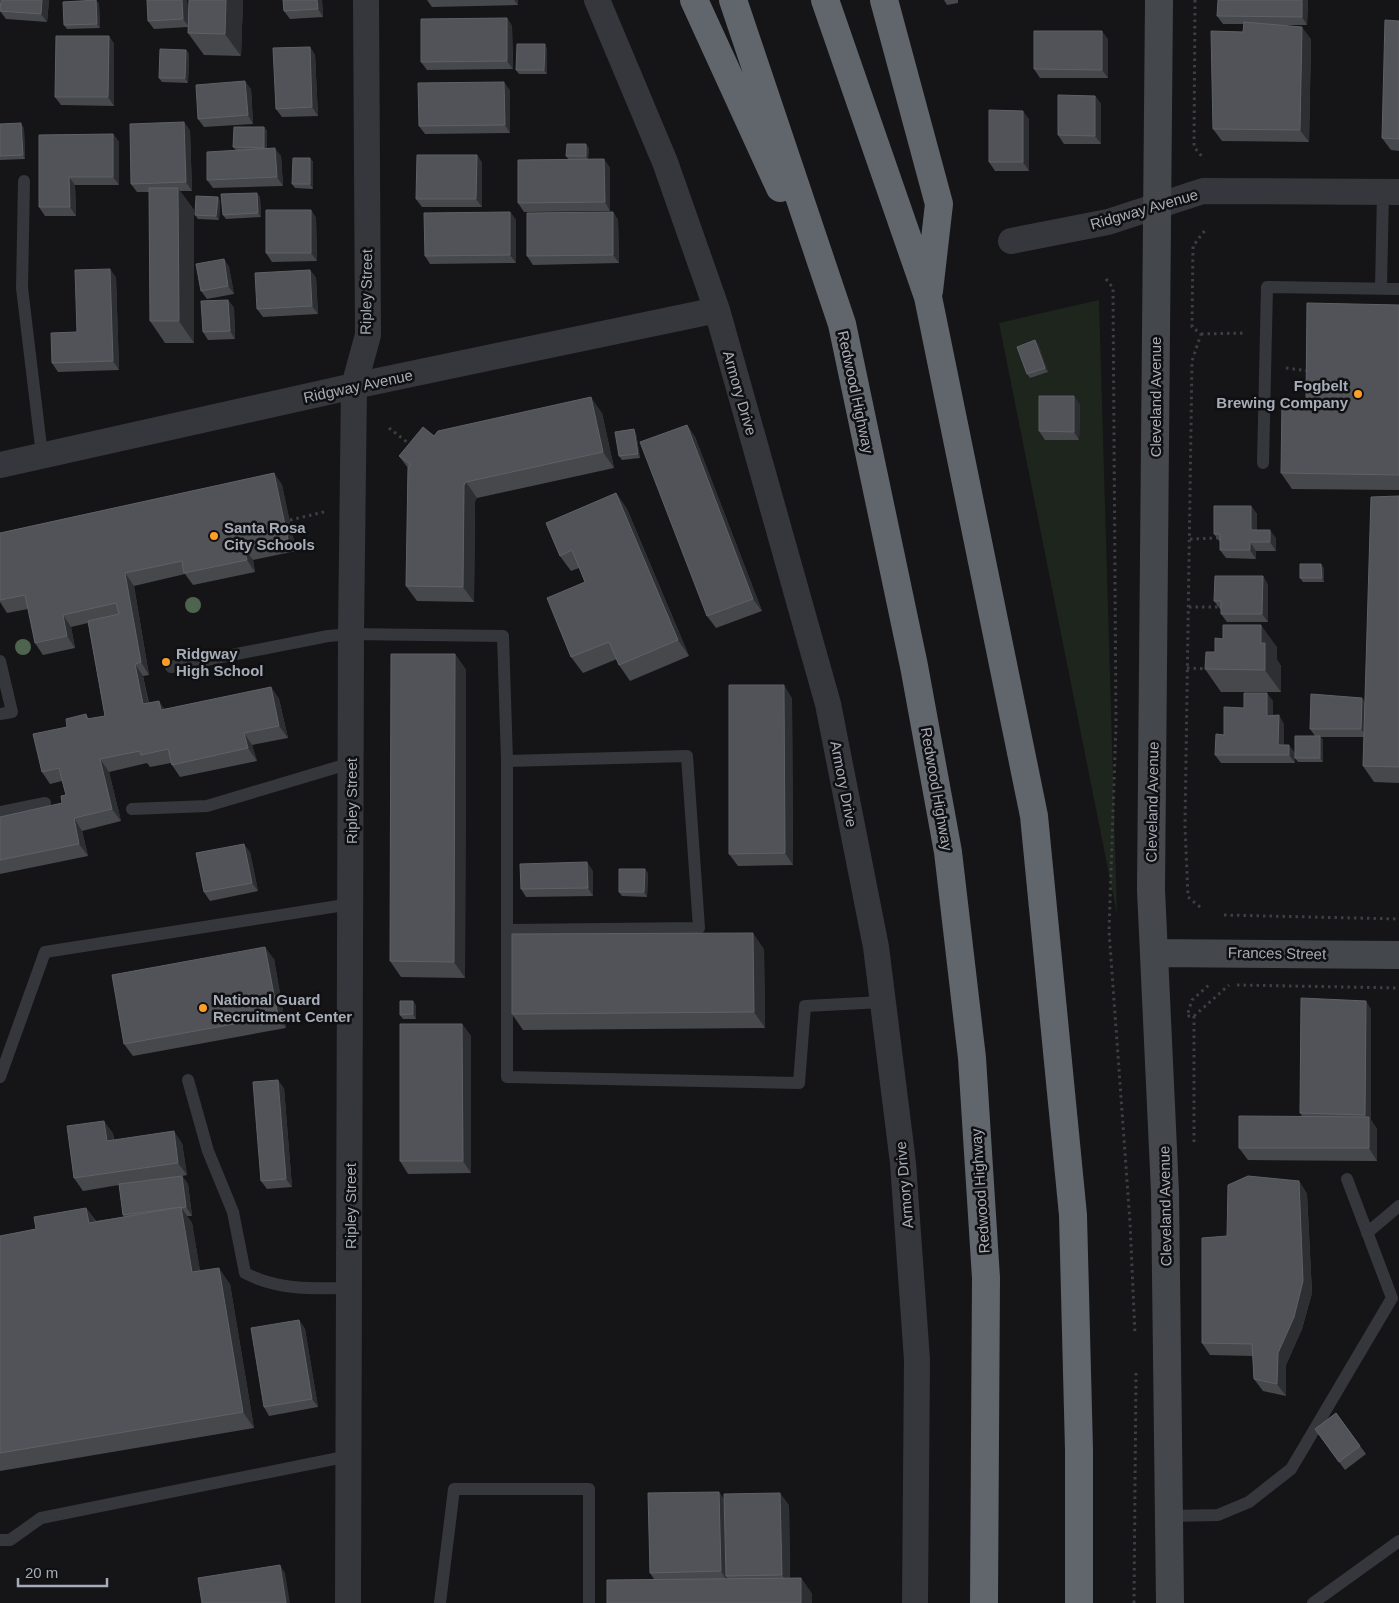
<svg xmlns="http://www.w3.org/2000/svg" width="1399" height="1603" font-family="Helvetica,sans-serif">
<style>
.green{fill:#1d251d}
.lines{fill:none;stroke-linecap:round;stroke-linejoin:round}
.path{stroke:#3c3f43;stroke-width:3;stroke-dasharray:2.5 4;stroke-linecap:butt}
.lane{stroke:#36373c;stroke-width:12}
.street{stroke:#36373c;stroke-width:26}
.secondary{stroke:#44474c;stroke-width:28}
.highway{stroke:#61666d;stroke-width:28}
.tree{fill:#4e644f}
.wall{fill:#46484c}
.shaded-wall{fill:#2e2f32}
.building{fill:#515358;stroke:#5e6167}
.poi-dot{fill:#fd9f27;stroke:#101012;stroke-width:2}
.labels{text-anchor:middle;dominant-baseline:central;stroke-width:5;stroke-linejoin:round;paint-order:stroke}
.street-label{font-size:15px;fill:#a6adb8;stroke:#101012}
.poi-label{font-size:15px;font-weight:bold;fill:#a6adb8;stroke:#101012;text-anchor:start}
</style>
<rect width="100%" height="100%" fill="#151517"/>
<path class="green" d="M1099,300L1117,914L999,323Z"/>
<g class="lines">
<path class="path" d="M1195,0L1194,147L1204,159
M1106,279L1113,288L1116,725L1109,931L1130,1222L1135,1335
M1201,334L1246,333
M1286,368L1309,371
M389,428L412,446
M290,520L324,512
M1190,539L1219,538
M1189,607H1220
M1187,668L1209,669
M1200,907L1188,897L1185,826L1192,361L1201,334L1192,327L1193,246L1206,229
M1224,915L1399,919
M1237,985L1399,988
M1194,1016L1229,985
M1194,1142V1016H1187L1192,1000L1210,984
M1134,1603L1136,1373"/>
<path class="lane" d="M24,181L22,288L42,455
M1381,288L1383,192
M1263,463L1267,287L1399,289
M0,661L12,712L0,714
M171,667L328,636L351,634L503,636L507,761
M132,809L207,806L351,763
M0,812L45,803
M508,930L699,928L687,756L507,761V1077L799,1083L805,1006L883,1002
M0,1077L45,952L351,904
M188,1080L208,1151L233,1212L245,1273C278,1290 313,1289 349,1288
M1367,1233L1399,1206
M1170,1516L1218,1515L1249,1502L1291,1469L1392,1298L1347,1179
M0,1540H10L41,1518L349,1456
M440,1603L454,1489H589V1603
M1313,1603L1399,1541"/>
<path class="street" d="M597,0L665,162L717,310L828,704L876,947L903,1163L917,1360L915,1603
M1011,241L1108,222L1203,191L1399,192
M0,465L354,386L717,310
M348,1603L351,634L354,386L368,335L366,0"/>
<path class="secondary" d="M1159,0L1151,890L1165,1192L1170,1603
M1155,953L1399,955"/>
<path class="highway" d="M694,0L780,188
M733,0L842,324L914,666L948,852L972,1058L986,1278L984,1603
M825,0L928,297L1034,816L1073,1215L1079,1450V1603
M884,0L939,204L929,291"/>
</g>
<g class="tree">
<circle cx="193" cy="605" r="8"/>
<circle cx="23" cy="647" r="8"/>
</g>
<path class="wall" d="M1,0H49L47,22L6,19L0,11Z
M96,0L99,4L100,28L67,29L64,25Z
M147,0H187L188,18L189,0H243L241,56L204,55L188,33V27L154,29L148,21Z
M283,0H322L323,17L290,19L284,11Z
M427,0H518V5L432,7Z
M944,0H958V3L947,5Z
M1308,0L1307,25H1277L1311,39L1309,142L1222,141L1213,129L1243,32L1244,24H1223L1217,16Z
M507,18L512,26L513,69L427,70L421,62Z
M1399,21V151L1391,150L1382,138Z
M109,36L114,44V106L61,105L55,97Z
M1108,39V78H1040L1034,69Z
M310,47L315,55L318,116L282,117L276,109Z
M547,49V74H519L516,70Z
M186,50L189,54L188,83L162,82L159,78Z
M251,89L253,124L204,127L198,119Z
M510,90V133L425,134L419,126Z
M1095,96L1101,104V144H1064L1058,135Z
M1029,119V171H995L989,162Z
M184,122L190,131L192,191H180L194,210V343H165L150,321L149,192H137L131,184Z
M0,124L24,128L25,159L0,160Z
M264,127L267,131V148L281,156L283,186L213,188L207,180L236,150L233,147Z
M113,134L119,142V185H75L76,216H45L39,207V135Z
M589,148L588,159H604L610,168V211L524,212L518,203L569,160L566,156Z
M477,155L482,163V207H422L416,199Z
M310,158L313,162V189L295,188L292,184Z
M218,197L220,201L219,220L198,219L195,215Z
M260,197L261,217L226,219L223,215Z
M311,210L316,218L317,261L272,262L266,253Z
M510,212L516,220V263L430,264L425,256Z
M613,212L618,220L619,263L533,265L527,256Z
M224,259L229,267L234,294L207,299L201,291Z
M310,270L316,278L318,314L263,317L257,309Z
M116,277L119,370L58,372L52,363L77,332Z
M228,300L234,308L235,339L208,340L203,332Z
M1399,305V490L1292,489L1281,473L1306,401Z
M1038,344L1048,372L1030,378L1027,374Z
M1080,404L1079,440H1045L1039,431Z
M602,413L614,468L477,498L475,501L474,602L417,601L406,586L408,468L399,456L434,436Z
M687,425L695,437L762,611L716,628L707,616Z
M636,433L640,458L622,460L619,456Z
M274,473L282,485L296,551L253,560L255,572L193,585L185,574L134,586L149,675L143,676L149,703L165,709L271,687L279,699L288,738L252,745L257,761L180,777L172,765L171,763L150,767L147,763L109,772L121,821L82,831L88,856L0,874V817L62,803L66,795L62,781L50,784L42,772L67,727L86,714L89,719L105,716L88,623L71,627L75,648L43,655L35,643L28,609L7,613L0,602V533Z
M616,493L627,509L689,656L630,681L619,665L617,659L583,673L571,657L585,582L579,568L571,571L560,556Z
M1399,496V783L1374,782L1363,766L1364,737H1320L1323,740V762H1298L1295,758L1315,736L1310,729L1365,702Z
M1251,506L1257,514V530L1276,538V551H1256V559L1226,558L1220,550V542L1214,534Z
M1324,568V582H1303L1300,578Z
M1263,576L1268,585V622H1227L1221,614V609H1220L1214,601Z
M1277,647V660L1281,666V692H1221L1205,669L1215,652Z
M455,654L466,670L465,978L401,977L390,961Z
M792,698L793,865L738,866L729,854Z
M1273,701V716L1284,724V745L1295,753V763H1221L1215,755L1224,735L1244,708Z
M250,852L258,891L210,901L204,892Z
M593,871V896L526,897L521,889Z
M648,873L647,897L622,896L619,892Z
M764,949L765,1028L523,1030L512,1014Z
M274,959L286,1028L133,1056L124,1044Z
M416,1005V1019H403L400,1015Z
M1371,1009V1120L1377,1129V1161L1248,1160L1239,1148L1302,1116L1300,1113Z
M462,1024L471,1036V1173L408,1174L400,1161Z
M284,1088L292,1187L267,1189L261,1181Z
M113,1133L114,1140L182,1143L187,1175L182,1176L188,1184L192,1216H187L192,1223L200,1271L230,1284L254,1428L0,1471V1236L36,1229L86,1208L96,1221L124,1217L123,1215L119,1185L83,1191L74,1178Z
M1299,1181L1307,1194L1312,1293L1302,1329L1286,1365V1396L1263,1391L1254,1379L1253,1356L1210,1355L1202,1343L1227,1236Z
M299,1320L305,1329L318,1407L269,1416L264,1407Z
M1336,1413L1366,1454L1345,1470L1315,1429Z
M719,1492L724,1500L789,1505L790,1578H801L812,1594V1603H607L654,1579L650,1573Z"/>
<path class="shaded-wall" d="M42,0H49L47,22L41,14Z
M96,0L99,4L100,28L97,24Z
M182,0H187L189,27L183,19Z
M226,0H243L241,56L225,34Z
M317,0H322L323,17L318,9Z
M514,0H518V5Z
M1302,0H1308L1307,25L1302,17Z
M507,18L512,26L513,69L507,61Z
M1302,27L1311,39L1309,142L1300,130Z
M1102,31L1108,39V78L1102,70Z
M109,36L114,44V106L108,97Z
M545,44L547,49V74L544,70Z
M310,47L315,55L318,116L312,107Z
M186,50L189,54L188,83L185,78Z
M245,81L251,89L253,124L248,115Z
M504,82L510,90V133L505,125Z
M1095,96L1101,104V144L1095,136Z
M1023,111L1029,119V171L1023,162Z
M184,122L190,131L192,191L186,182Z
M21,123L24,128L25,159L23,155Z
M264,127L267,131V152L264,148Z
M113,134L119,142V185L113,177Z
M586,144L589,148L588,160L586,156Z
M275,148L281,156L283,186L277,177Z
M477,155L482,163V207L476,199Z
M310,158L313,162V189L310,184Z
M604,159L610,168V211L605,202Z
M69,177L75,185L76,216L70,207Z
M178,188L194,210V343L179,321Z
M257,193L260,197L261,217L258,213Z
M218,197L220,201L219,220L216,216Z
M311,210L316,218L317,261L311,253Z
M510,212L516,220V263L510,255Z
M613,212L618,220L619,263L613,255Z
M224,259L229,267L234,294L228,286Z
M110,269L116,277L119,370L113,361Z
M310,270L316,278L318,314L312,306Z
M228,300L234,308L235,339L230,331Z
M1035,340L1038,344L1048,372L1045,368Z
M1074,396L1080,404L1079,440L1074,432Z
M591,397L602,413L614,468L603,452Z
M687,425L695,437L762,611L753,599Z
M634,429L636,433L640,458L638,454Z
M274,473L282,485L296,551L288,539Z
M466,482L477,498L475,501L474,602L463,587L464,485Z
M616,493L627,509L689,656L678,640Z
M1251,506L1257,514V538L1251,530Z
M1270,530L1276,538V551L1270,542Z
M1250,542L1256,551V559L1250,550Z
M244,548L253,560L255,572L247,560Z
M1321,564L1324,568V582L1322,578Z
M125,573L134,586L149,675L141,662Z
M1263,576L1268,585V622L1262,614Z
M63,615L71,627L75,648L67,636Z
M1261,625L1277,647V660L1281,666V692L1265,670L1261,643Z
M455,654L466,670L465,978L454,962Z
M135,664L143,676L151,716L143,704Z
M784,685L792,698L793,865L785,853Z
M271,687L279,699L288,738L279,726Z
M1267,693L1273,701V724L1267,716Z
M1362,698L1368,706L1367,737L1361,729Z
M159,701L167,713L161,710Z
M1279,715L1284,724V753L1278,745Z
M244,733L252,745L257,761L248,748Z
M1320,736L1323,740V762L1320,758Z
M1289,745L1295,753V763L1289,755Z
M100,759L109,772L121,821L112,809Z
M74,818L82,831L88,856L79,844Z
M244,844L250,852L258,891L252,883Z
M587,862L593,871V896L588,888Z
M645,869L648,873L647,897L644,892Z
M753,933L764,949L765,1028L754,1012Z
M265,947L274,959L286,1028L278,1016Z
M413,1001L416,1005V1019L413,1014Z
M1366,1001L1371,1009V1120L1377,1129V1161L1369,1148V1120L1365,1115Z
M462,1024L471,1036V1173L463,1161Z
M278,1080L284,1088L292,1187L286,1179Z
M104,1121L113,1133L115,1153L107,1141Z
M174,1131L182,1143L187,1175L178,1163Z
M182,1176L188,1184L192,1216L186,1207Z
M1299,1181L1307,1194L1312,1293L1302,1329L1286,1365V1396L1277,1384L1278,1353Z
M181,1207L192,1223L203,1288L192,1272Z
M86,1208L97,1224L89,1223Z
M219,1268L230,1284L254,1428L243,1412Z
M299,1320L305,1329L318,1407L312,1399Z
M719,1492L728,1504L726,1576L729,1581V1584L721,1571Z
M780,1493L789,1505L790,1587L782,1575Z
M280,1565L285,1573L290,1603H286Z
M801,1578L812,1594V1603H801Z"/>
<path class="building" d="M1,0H42L41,14L0,11Z
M96,0L97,24L64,25L63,2Z
M147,0H182L183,19L148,21Z
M189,0H226L225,34L188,33Z
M283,0H317L318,9L284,11Z
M1218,0H1302V17L1217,16Z
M507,18V61L421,62V19Z
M1385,20L1399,21V139L1382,138Z
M1244,22L1302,27L1300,130L1213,129L1211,31L1243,32Z
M1034,31H1102V70L1034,69Z
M56,36H109L108,97H55Z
M517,44H545L544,70H516Z
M310,47L312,107L276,109L273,48Z
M160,49L186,50L185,78H159Z
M245,81L248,115L198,119L196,85Z
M504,82L505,125L419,126L418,83Z
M1058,95L1095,96V136L1058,135Z
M989,110L1023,111V162H989Z
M184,122L186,182L131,184L130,124Z
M21,123L23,155L0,156V124Z
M234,127H264V148L233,147Z
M113,134V177H69L70,207H39V135Z
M567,144H586V156H566Z
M275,148L277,177L207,180V152Z
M417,155H477L476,199H416Z
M293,158H310V184H292Z
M604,159L605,202L518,203V160Z
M149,188H178L179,321H150Z
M257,193L258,213L223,215L221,194Z
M196,196L218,197L216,216L195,215Z
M266,210H311V253H266Z
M510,212V255L425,256L424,213Z
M613,212V255L527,256V213Z
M224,259L228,286L201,291L196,264Z
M110,269L113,361L52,363L51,333L77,332L75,270Z
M310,270L312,306L257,309L255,273Z
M228,300L230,331L203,332L201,301Z
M1307,303L1399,305V475L1281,473L1282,401H1306Z
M1035,340L1045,368L1027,374L1017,347Z
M1039,396H1074V432L1039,431Z
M591,397L603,452L466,482L464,485L463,587L406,586L408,468L410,464L399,456L423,427L434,436L438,431Z
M687,425L753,599L707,616L640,442Z
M634,429L638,454L619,456L615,432Z
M274,473L288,539L244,548L247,560L184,573L182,561L125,573L141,662L135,664L143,704L159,701L161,710L271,687L279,726L244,733L248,748L172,765L168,749L141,755L140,751L100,759L112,809L74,818L79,844L0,860V817L62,803L61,796L66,795L59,768L42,772L33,734L67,727L66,719L86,714L87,719L105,716L88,621L119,614L116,603L63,615L67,636L35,643L25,595L0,600V533Z
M616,493L678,640L619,665L609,642L571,657L547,598L585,582L572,550L560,556L546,523Z
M1399,496V767L1363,766L1371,497Z
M1214,506H1251V530H1270V542H1250V550H1220V534H1214Z
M1300,564H1321L1322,578H1300Z
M1215,576H1263L1262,614H1221V601H1214Z
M1223,625H1261V643H1265V670L1205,669L1206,652H1215V638L1223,639Z
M391,654H455L454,962L390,961Z
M729,685H784L785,853L729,854Z
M1244,693H1267V716L1279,715L1278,745H1289V755H1215L1216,734L1224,735V707L1244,708Z
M1311,694L1362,698L1361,729H1310Z
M1295,736H1320V758H1295Z
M244,844L252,883L204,892L196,853Z
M587,862L588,888L521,889L520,864Z
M619,869H645L644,892H619Z
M753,933L754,1012L512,1014V934Z
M265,947L278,1016L124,1044L112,975Z
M1301,998L1366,1001L1365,1115L1300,1113Z
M400,1001H413V1014L400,1015Z
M400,1024H462L463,1161H400Z
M278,1080L286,1179L261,1181L253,1082Z
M1239,1116L1369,1117V1148H1239Z
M104,1121L107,1141L174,1131L178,1163L74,1178L67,1126Z
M182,1176L186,1207L181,1208V1207L123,1215L119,1184Z
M1248,1176L1299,1181L1303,1281L1294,1317L1278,1353L1277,1384L1254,1379L1252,1344L1202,1343V1238L1227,1236L1228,1185Z
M181,1207L192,1272L219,1268L243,1412L0,1453V1236L36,1229L34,1217L86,1208L89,1223Z
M299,1320L312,1399L264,1407L251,1328Z
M1336,1413L1360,1446L1339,1462L1315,1429Z
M719,1492L721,1571L650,1573L648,1493Z
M780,1493L782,1575L726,1576L724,1494Z
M280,1565L286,1603H202L198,1578Z
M801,1578V1603H607V1580Z"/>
<g class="poi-dot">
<circle cx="1358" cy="394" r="5"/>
<circle cx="214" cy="536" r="5"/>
<circle cx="166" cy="662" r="5"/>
<circle cx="203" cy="1008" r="5"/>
</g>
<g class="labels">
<g class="street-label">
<text transform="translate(1144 209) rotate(-16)">Ridgway Avenue</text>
<text transform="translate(366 292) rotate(-89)">Ripley Street</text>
<text transform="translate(358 386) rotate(-12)">Ridgway Avenue</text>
<text transform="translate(856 392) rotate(78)">Redwood Highway</text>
<text transform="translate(740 393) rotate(74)">Armory Drive</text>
<text transform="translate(1155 397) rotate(-90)">Cleveland Avenue</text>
<text transform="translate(844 784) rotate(79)">Armory Drive</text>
<text transform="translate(937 789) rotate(80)">Redwood Highway</text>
<text transform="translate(351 801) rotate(-90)">Ripley Street</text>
<text transform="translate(1152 802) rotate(-89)">Cleveland Avenue</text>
<text transform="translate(1277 953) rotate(1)">Frances Street</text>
<text transform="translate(904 1185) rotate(-95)">Armory Drive</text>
<text transform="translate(980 1191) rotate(-94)">Redwood Highway</text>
<text transform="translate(350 1206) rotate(-90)">Ripley Street</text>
<text transform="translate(1165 1206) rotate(-91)">Cleveland Avenue</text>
</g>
<g class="poi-label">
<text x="1348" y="385" text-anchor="end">Fogbelt<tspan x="1348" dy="17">Brewing Company</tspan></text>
<text x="224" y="527">Santa Rosa<tspan x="224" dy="17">City Schools</tspan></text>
<text x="176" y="653">Ridgway<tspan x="176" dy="17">High School</tspan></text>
<text x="213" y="999">National Guard<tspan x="213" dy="17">Recruitment Center</tspan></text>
</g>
</g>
<path d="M18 1578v8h89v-8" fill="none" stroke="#a6adb8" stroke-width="2.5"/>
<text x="25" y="1578" font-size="15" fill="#a6adb8" stroke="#101012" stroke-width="4" paint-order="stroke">20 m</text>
</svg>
